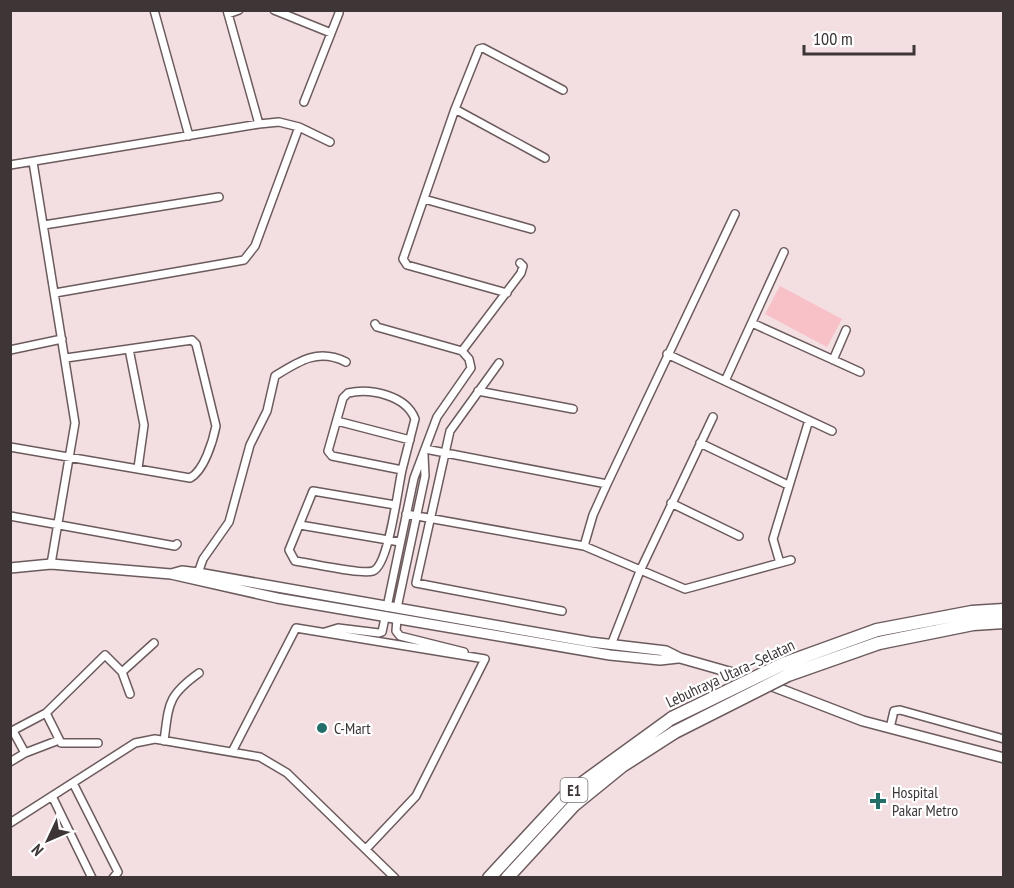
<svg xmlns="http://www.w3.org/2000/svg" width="1014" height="888" font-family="'PT Sans Narrow',sans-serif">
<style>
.green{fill:#f8c0c7}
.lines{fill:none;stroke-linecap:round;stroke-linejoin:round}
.street-casing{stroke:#6c5b5d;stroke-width:10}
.secondary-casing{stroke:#6c5b5d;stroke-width:12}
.highway-casing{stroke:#6c5b5d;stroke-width:15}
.street{stroke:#fff;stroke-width:7}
.secondary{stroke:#fff;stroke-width:9}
.highway{stroke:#fff;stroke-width:12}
.highway-bridge-casing{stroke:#6c5b5d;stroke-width:15;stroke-linecap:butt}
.highway-bridge{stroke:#fff;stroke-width:12}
.poi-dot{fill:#236e69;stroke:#fff;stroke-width:2}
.labels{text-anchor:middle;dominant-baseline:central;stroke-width:4.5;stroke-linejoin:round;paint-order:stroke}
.shield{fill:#fff;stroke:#777272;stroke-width:1.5}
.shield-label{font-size:15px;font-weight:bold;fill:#3d3536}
.street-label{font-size:16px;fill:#3d3536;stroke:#fff}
.poi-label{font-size:16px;fill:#3d3536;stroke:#fff;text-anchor:start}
</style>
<rect width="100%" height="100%" fill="#f3dfe1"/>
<path class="green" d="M780,286L842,319L827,347L765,314Z"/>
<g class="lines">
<defs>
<path id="street" d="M154,10L189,136
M227,10L259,124
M274,10L331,33
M228,14L239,10
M304,102L339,13
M455,109L545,158
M299,127L330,142
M33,162L75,423L51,564
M10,165L259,124L279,122L299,127L255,246L244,260L55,293
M424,199L531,229
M44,225L219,197
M507,293L407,265L403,259L455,109L479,49L483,48L563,90
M752,323L860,372
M375,324L377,327L462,351L469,359L471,368L437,417L414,478L387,607
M129,349L144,425L138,468
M10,350L62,339
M462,351L521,273L523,266L520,263
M667,354L832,431
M833,360L846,330
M499,363L450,431L416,583L562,611
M725,381L784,252
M478,391L573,409
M337,421L410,440
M700,443L788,485
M10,447L190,478C204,471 213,441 216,426L196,344L192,340L66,358
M425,449L607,484
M671,503L739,536
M395,505L313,491L289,550L295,561C311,563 362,575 373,571C389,565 398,487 402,470L332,456L328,451L343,398L348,393C370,388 406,395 415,419L402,470
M406,514L584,546L685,589L791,560
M10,516L175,546L177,544
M300,525L400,542
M584,546L593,515L607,484L735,214
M780,563L773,539L809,420
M198,573L203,559L229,522L250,445L267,411L275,376C299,361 318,348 346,362
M397,608L425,476L424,455
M397,619L396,631L400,636L464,652
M325,632L338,628L379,633L382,632L385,618
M611,645L640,571L713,417
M130,694L122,672L154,643
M46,713L61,743H98
M890,728L894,711L900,710L1004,739
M13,731L25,753L59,740
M10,732L46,713L105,655L122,672
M164,741C169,704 167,696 199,673
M233,750L296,628L485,659L416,796L366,849
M10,762L25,753
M73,783L118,872L113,878
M52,796L92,878
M10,823L135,743L155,739L260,757L287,773L395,878"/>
<path id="secondary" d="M10,568L51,564L171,574L277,598L610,655L660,660L678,658
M171,574L182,571L198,573L590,642L666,651L680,658L754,679
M767,684L863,721L1004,758"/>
<path id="highway" d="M877,630L972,612L1004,610
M879,643L973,624L1004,622
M489,878L566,795L672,718
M507,878L574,805L622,766L675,732"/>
</defs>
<use href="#street" class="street-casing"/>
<use href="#secondary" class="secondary-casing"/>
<use href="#highway" class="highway-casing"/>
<use href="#street" class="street"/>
<use href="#secondary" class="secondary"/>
<use href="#highway" class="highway"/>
<defs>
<path id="highway-bridge" d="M672,718L783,664L877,630
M675,732L788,675L879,643"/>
</defs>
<use href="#highway-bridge" class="highway-bridge-casing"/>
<use href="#highway-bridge" class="highway-bridge"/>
</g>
<g class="poi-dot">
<circle cx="322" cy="728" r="6"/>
<path d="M875 792h6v6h6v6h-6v6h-6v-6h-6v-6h6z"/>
</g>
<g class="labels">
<rect class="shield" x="560.5" y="778" width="27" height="24" rx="4.5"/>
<g class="shield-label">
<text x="574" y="790">E1</text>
</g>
<g class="street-label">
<text transform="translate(730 673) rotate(-25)">Lebuhraya Utara–Selatan</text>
</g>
<g class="poi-label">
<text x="334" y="728">C-Mart</text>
<text x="892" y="792">Hospital<tspan x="892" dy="18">Pakar Metro</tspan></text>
</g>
</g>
<rect width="1014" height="888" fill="none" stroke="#3d3536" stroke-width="24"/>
<g transform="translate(48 840) rotate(226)" stroke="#ffffff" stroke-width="4.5" paint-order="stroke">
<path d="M0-4.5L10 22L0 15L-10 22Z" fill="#3d3536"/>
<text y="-9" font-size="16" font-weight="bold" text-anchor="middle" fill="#3d3536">N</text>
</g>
<path d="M804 45v9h110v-9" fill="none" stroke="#3d3536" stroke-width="3"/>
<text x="813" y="45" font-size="18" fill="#3d3536" stroke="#ffffff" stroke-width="4.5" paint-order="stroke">100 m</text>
</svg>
